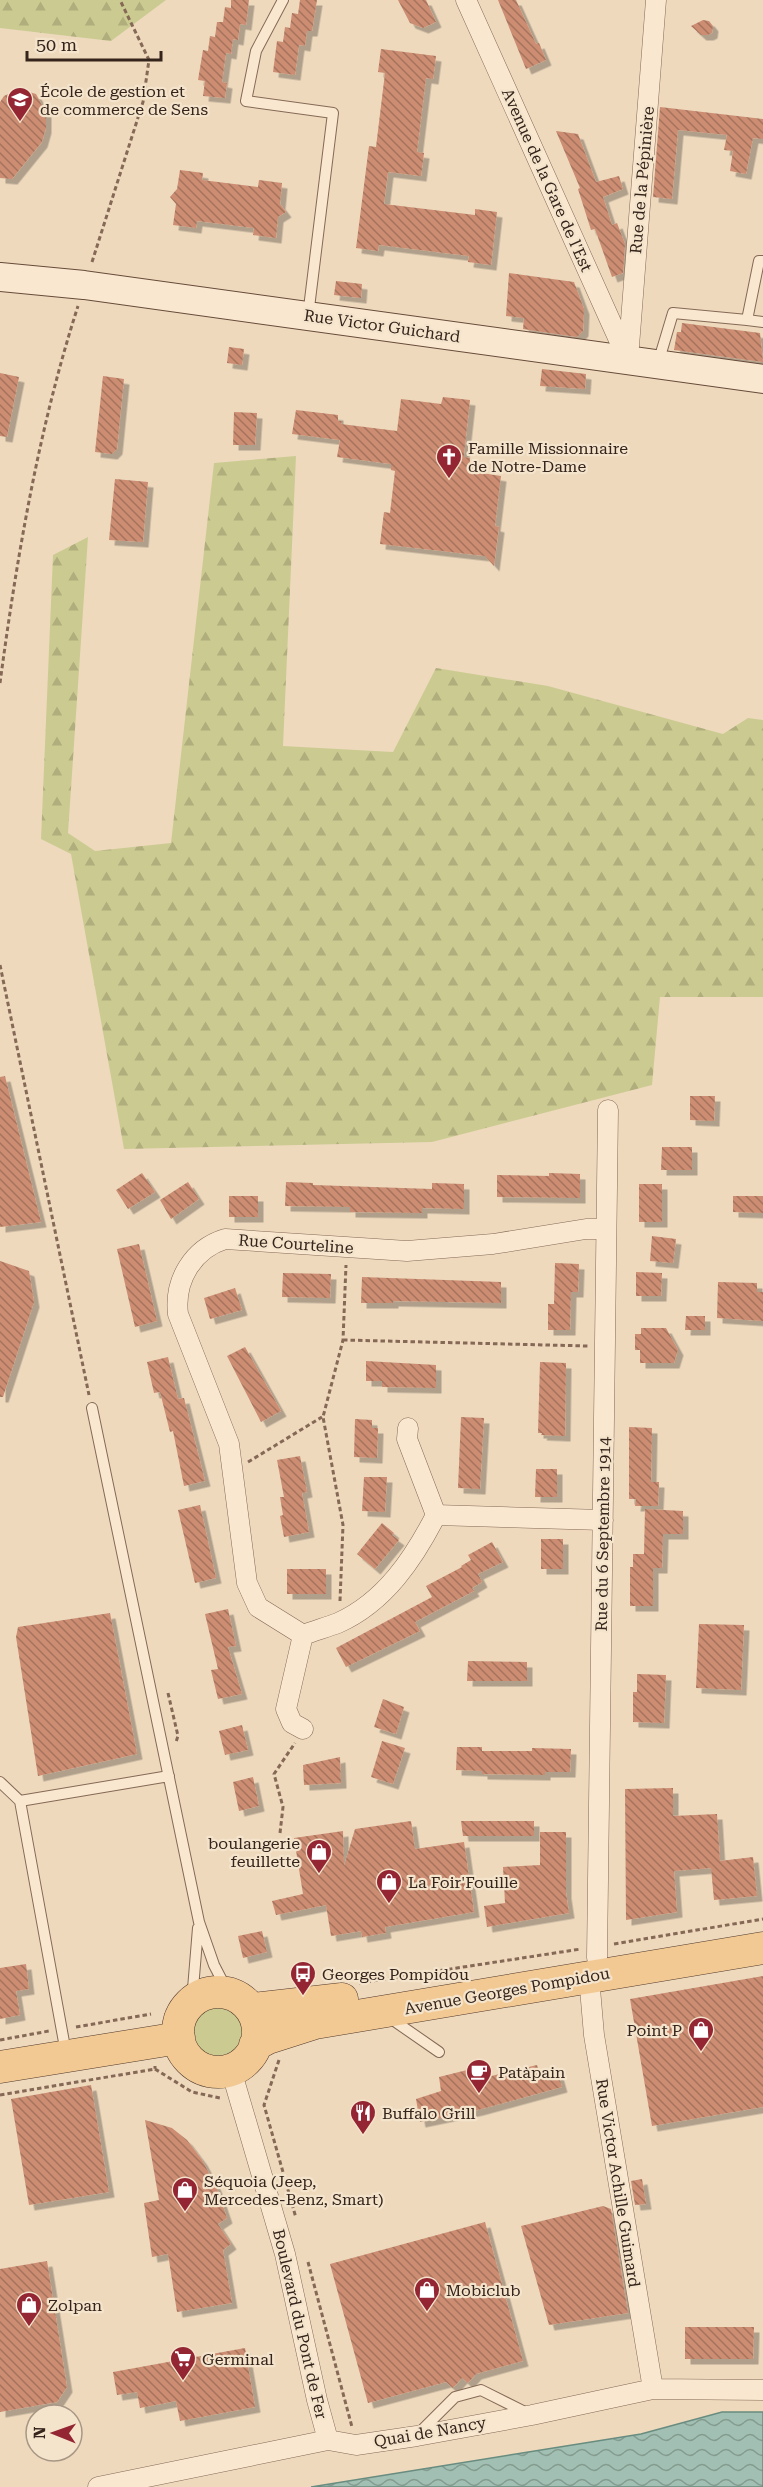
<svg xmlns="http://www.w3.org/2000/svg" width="763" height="2487" font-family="'Roboto Serif',serif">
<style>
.grass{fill:#cbcb91}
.forest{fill:url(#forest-firs)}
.water{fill:url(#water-waves);stroke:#688c7f;stroke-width:1.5}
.building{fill:url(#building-back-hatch);filter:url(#shadow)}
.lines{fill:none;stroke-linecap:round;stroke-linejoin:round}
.lane-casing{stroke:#856956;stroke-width:12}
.street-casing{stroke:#856956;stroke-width:21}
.secondary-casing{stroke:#674b3a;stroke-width:30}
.primary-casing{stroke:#52392b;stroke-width:33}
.path{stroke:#856956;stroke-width:3;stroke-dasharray:4.5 3;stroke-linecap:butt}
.lane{stroke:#f9e7d0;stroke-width:10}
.street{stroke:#f9e7d0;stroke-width:20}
.secondary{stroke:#f9e7d0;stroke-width:28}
.primary{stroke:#f2c993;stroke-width:32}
.labels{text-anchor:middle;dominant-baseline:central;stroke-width:4.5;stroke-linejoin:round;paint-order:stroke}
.poi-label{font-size:16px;fill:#34241b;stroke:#f5e4cc;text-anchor:start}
.street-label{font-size:16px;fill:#34241b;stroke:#f5e4cc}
</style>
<defs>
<pattern id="forest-firs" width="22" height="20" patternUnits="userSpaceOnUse" patternTransform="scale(1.5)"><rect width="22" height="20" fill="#cbcb91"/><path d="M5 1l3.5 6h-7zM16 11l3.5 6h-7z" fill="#afae7c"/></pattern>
<pattern id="water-waves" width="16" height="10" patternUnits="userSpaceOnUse" patternTransform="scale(1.5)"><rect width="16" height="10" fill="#a1bfb2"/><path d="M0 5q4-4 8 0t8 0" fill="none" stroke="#849b90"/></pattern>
<pattern id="building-back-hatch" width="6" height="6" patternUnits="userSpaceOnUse" patternTransform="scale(1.5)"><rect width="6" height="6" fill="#cc8d72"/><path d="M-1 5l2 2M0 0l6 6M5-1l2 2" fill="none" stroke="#a6735d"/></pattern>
<filter id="shadow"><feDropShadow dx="5.5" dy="5.5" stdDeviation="0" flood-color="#0004"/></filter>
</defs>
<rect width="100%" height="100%" fill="#eed9bd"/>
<path class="grass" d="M191 2032a27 27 0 1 1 54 0a27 27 0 1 1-54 0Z"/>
<path class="forest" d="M0,0H166L111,41L0,28Z
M296,456L283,746L393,752L436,668L548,686L723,734L748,718L763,720V997H660L652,1085L432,1142L124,1149L71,854L41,839L53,555L88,537L68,833L95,851L171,843L214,463Z"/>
<path class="water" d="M722,2412H763V2487H311L641,2434Z"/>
<path class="building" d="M231,0H249L246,25L240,24L238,40L233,39L231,54L226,53L222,82L227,83L225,98L203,96L205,81L198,80L203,50L208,51L210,36L215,37L217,22H223L225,7L231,8Z
M300,0H317L312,31H307L305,46L299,45L295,75L273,72L277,41L283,42L285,27L290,28L292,13L298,14Z
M398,0H426L436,22L423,28L410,23Z
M498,0H516L536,44L539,43L546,60L526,69Z
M703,20L709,21L713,26L712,33L708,35H701L691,26Z
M381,49L436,56L433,79L426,78L417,152L424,153L421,176L388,172L384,204L475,215V209L497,212L491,265L468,262L469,256L379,245L378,251L356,248L369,146L376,147L385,73L378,72Z
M19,89L36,94L46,113V128L42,142L12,179L0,178V102L4,96Z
M660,107L763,119V139L753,138L746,174L730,171L733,151L724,150L727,135L678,130L672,199L653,197Z
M556,131L578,134L596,182L619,176L623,189L603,197L612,225L617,223L625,244L623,273L612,277L595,229L591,230L578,189L580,188Z
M180,170L203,173L202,180L258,187L259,180L282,183L280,204L286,212L278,217L276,238L253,235L254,228L197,221L196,228L173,225L176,204L170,197L177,189Z
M509,273L574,282L584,309L583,331L577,337L523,329L524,318L506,316Z
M336,281L362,284L361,298L334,295Z
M682,323L760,333L763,362L674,350L677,332H681Z
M229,347L244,349L242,365L227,363Z
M542,369L586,374L585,389L540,386Z
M0,373L19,377L7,437L0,436Z
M103,376L124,379L117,449L112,454L95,452Z
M443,397L470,400L464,454V457L470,458L469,471L501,476L495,526L499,527L494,566L485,556L380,544L384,512L390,513L395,471L391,470V464L337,457L340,440L292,434L296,410L338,415V421H342L341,424L397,431L401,399L441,404Z
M234,412L257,413L255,445H233Z
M115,479L148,482L143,542L109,540Z
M5,1076L41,1222L0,1227V1077Z
M690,1096H715L714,1121L690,1120Z
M662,1147H692V1170H661Z
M142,1173L155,1192L128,1209L116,1190Z
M549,1173L580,1174V1198L497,1197V1175L549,1176Z
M188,1182L199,1199L171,1219L160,1200Z
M286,1182L313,1183V1185L432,1189V1183L464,1184V1209L422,1208V1213L350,1212V1207L285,1206Z
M639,1184H662V1222H639Z
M229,1196H258V1217H229Z
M733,1196H763V1213L733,1212Z
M652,1236L676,1239L673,1263L650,1261Z
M139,1244L157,1321L135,1327L117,1249Z
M0,1261L29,1271L34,1302L3,1397H0Z
M555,1263L579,1264L578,1292H571L570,1330H548V1304H554Z
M636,1272L662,1273L661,1296H636Z
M283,1273L331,1274L330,1298L282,1297Z
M362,1277L501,1282V1303L393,1301V1303H361Z
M718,1282L757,1283V1292H763V1321L717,1318Z
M235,1288L242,1310L210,1319L204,1298Z
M686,1316H705V1330H685Z
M641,1328H666L678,1350L674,1363H640V1350H635V1334H641Z
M245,1347L281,1411L261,1422L227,1356Z
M168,1357L178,1399L184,1398L205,1481L184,1486L173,1431L170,1432L160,1392L154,1393L147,1362Z
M366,1361L436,1365V1388L382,1387V1381H366Z
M540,1362L566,1363L565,1436L541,1435L542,1433H538Z
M461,1417L484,1418L480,1489L458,1488Z
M355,1419L372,1420V1428H378L377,1458L354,1457Z
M629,1427L652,1428L651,1482H659L658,1506H635L636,1499H629Z
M300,1456L307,1492L302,1493L309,1532L284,1537L280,1516L283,1515L280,1497H284L277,1460Z
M536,1469H557V1497H535Z
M364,1477H387L385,1512L362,1511Z
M200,1505L216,1578L195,1583L178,1510Z
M645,1509L683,1511V1534H663L662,1568H653V1606H630V1567H633V1554H644Z
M382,1523L394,1533L392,1535L399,1540L375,1569L357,1554Z
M541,1539H563V1569H541Z
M492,1542L503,1562L478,1574L482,1582L472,1588L474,1591L415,1622L420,1631L346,1667L336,1648L432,1597L426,1586L462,1567L461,1566L471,1560L468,1555Z
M287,1569H326V1594H287Z
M228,1609L236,1646L228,1647L242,1694L218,1699L211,1670L218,1669L205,1614Z
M110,1613L137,1754L38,1776L16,1637L18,1627Z
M699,1624L744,1625L741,1690L696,1688Z
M468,1661L527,1662V1681H467Z
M637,1674L666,1675L664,1723L633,1722V1692H637Z
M383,1699L404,1707L396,1734L374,1727Z
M242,1725L248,1750L225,1755L219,1731Z
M382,1741L405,1748L393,1784L371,1777Z
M457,1747H482V1751H532V1748L571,1749L570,1772H545V1775L482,1774V1771L456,1770Z
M340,1757L341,1783L304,1785L303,1765Z
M253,1777L259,1806L239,1811L233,1782Z
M673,1788V1816L717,1814L720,1861L753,1857L757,1896L714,1900L711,1868L674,1871L677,1912L626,1920L625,1789Z
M411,1821L415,1849L464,1842L474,1912L385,1927L386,1933L362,1937L361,1931L331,1936L326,1905L276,1915L272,1901L303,1894L294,1838L343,1831L344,1866L355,1829Z
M461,1821H534V1836H463Z
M540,1832H566V1893L569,1913L487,1927L484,1906L505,1903L503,1867L540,1865Z
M262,1931L267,1952L243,1958L238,1936Z
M26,1964L29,1989L16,1991L20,2015L0,2019V1968Z
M763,1976V2107L652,2126L630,1999Z
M537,2065L541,2078L558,2073L562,2087L478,2110L420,2122L416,2099L441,2091L439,2077L471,2069L479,2079Z
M91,2085L109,2192L29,2205L11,2099Z
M145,2120L172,2128L187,2140L202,2160L216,2186L227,2218L218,2224L231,2244L223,2250L232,2303L177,2312L168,2254L152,2257L144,2203L159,2200Z
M642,2179L646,2204L635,2205L631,2181Z
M603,2206L611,2209L628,2313L549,2325L521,2226Z
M485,2222L523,2361L476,2374L468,2383L462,2378L453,2388L446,2382L368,2403L330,2264Z
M47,2261L67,2387L57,2402L0,2412V2269Z
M685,2327H754L753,2359H685Z
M245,2348L255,2407L180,2421L176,2401L140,2408L137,2392L117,2395L113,2372Z"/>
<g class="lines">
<defs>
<path id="lane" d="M283,0L256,51L246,101L333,113L308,316
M747,320L763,322
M658,363L673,313L747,320L759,261H763
M92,1408L199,1922L214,1965L229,1994
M0,1782L20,1801
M192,2001L198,1928
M390,2018L439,2052
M66,2053L20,1801L169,1776
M419,2433L455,2397L481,2390L529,2414"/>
<path id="street" d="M466,0L628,360
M628,359L656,0
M408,1428L407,1439L436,1515
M603,1520L436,1515C414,1558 385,1602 338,1623C327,1627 314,1631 303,1635L258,1607L247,1583L229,1444L178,1314C174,1280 193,1249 225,1239L407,1251L493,1244L586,1229H606
M303,1635L286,1709L292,1723L303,1729
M597,1958L608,1110
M589,1977L594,2035L653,2389
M231,2070L285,2254L317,2400L328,2440
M98,2487L328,2440L356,2445L417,2436L532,2415L653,2389L763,2390"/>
<path id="secondary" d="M0,277L84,285L763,379"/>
<path id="primary" d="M178 2032a40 40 0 1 1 80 0a40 40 0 1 1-80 0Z
M252,2009L342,1999
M255,2045L268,2038L315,2023L763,1948
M0,2067L179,2038"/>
</defs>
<use href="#lane" class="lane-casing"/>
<use href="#street" class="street-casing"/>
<use href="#secondary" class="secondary-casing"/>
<use href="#primary" class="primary-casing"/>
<path class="path" d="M92,262L143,102L149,60L120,0
M0,683C17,556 39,427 78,306
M0,965L89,1395
M343,1340L588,1346
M248,1462L322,1417
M340,1601L343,1525L323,1417L343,1340L346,1265
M168,1693L178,1736L176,1742
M280,1833L283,1807L274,1774L295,1743
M614,1944L763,1919
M359,1983L581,1949
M165,2015L178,1999
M76,2027L151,2014
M0,2040L49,2031
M279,2060L264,2105L296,2218
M155,2069L192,2092L220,2098
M0,2095L155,2069V2066
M308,2262L352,2427"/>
<use href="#lane" class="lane"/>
<use href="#street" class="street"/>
<use href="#secondary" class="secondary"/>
<use href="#primary" class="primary"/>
</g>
<defs>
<symbol id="university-pin" viewBox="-11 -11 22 30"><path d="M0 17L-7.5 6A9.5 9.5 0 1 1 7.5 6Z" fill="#942634" stroke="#f5e4cc"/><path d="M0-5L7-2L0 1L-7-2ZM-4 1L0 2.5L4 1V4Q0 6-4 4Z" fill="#fff"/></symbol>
<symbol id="church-pin" viewBox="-11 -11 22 30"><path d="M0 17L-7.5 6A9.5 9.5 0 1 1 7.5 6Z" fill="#942634" stroke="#f5e4cc"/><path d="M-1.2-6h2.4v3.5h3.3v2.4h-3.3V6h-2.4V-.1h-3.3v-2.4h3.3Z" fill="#fff"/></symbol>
<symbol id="shop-pin" viewBox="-11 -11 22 30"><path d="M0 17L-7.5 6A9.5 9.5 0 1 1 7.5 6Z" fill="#942634" stroke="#f5e4cc"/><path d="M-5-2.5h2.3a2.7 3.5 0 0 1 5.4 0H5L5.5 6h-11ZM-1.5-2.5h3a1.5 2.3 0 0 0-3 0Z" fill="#fff"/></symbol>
<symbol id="bus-pin" viewBox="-11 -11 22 30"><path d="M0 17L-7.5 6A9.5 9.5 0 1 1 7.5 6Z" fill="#942634" stroke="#f5e4cc"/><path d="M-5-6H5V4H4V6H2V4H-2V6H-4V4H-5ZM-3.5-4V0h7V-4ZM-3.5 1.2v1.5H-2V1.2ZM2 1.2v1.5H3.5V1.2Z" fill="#fff"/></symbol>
<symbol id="cafe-pin" viewBox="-11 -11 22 30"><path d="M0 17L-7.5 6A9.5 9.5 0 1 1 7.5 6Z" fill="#942634" stroke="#f5e4cc"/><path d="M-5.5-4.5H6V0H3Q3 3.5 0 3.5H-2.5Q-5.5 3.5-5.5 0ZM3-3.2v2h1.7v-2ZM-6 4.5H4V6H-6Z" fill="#fff"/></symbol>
<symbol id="restaurant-pin" viewBox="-11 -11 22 30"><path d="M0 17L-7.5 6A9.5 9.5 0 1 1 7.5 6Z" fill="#942634" stroke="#f5e4cc"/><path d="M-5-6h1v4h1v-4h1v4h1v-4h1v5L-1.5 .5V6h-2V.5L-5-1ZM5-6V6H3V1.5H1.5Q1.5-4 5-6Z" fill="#fff"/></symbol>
<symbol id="supermarket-pin" viewBox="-11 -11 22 30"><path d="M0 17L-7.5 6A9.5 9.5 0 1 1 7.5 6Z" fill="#942634" stroke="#f5e4cc"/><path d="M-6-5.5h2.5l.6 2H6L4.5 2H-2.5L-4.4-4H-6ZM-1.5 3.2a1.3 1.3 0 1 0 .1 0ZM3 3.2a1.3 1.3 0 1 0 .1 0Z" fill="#fff"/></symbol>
</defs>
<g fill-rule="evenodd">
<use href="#university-pin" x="5" y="85" width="30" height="40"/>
<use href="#church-pin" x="434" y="442" width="30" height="40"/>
<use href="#shop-pin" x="304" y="1837" width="30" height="40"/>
<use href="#shop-pin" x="374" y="1867" width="30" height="40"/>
<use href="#bus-pin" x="288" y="1959" width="30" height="40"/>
<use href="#shop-pin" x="686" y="2015" width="30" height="40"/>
<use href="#cafe-pin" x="464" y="2057" width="30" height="40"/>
<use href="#restaurant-pin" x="348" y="2098" width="30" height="40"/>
<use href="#shop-pin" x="170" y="2175" width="30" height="40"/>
<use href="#shop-pin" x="412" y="2275" width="30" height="40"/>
<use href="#shop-pin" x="14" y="2290" width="30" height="40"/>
<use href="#supermarket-pin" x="168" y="2344" width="30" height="40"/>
</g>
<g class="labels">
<g class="poi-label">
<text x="40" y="91">École de gestion et<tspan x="40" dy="18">de commerce de Sens</tspan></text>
<text x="468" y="448">Famille Missionnaire<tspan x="468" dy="18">de Notre-Dame</tspan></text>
<text x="300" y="1843" text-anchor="end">boulangerie<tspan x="300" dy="18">feuillette</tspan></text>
<text x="408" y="1882">La Foir'Fouille</text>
<text x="322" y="1974">Georges Pompidou</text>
<text x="682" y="2030" text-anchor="end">Point P</text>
<text x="498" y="2072">Patàpain</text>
<text x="382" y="2113">Buffalo Grill</text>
<text x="204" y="2181">Séquoia (Jeep,<tspan x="204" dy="18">Mercedes-Benz, Smart)</tspan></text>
<text x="446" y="2290">Mobiclub</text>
<text x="48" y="2305">Zolpan</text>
<text x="202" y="2359">Germinal</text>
</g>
<g class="street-label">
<text transform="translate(547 180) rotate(66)">Avenue de la Gare de l'Est</text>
<text transform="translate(642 180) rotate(-85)">Rue de la Pépinière</text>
<text transform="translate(382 326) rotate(8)">Rue Victor Guichard</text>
<text transform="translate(296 1244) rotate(4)">Rue Courteline</text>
<text transform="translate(603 1534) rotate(-89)">Rue du 6 Septembre 1914</text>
<text transform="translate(507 1991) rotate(-10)">Avenue Georges Pompidou</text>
<text transform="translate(618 2183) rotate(81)">Rue Victor Achille Guimard</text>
<text transform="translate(300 2324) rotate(77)">Boulevard du Pont de Fer</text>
<text transform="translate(430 2432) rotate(-10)">Quai de Nancy</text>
</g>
</g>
<g transform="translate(54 2433) rotate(271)"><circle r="28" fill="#f5e4cc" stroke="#a89785" stroke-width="1.5"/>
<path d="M0-4.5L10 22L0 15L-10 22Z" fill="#942634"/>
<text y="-9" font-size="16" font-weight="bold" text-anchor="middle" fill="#34241b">N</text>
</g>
<path d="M27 51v9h134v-9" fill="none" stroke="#34241b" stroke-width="3"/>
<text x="36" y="51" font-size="18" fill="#34241b" stroke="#f5e4cc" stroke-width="4.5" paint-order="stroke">50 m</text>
</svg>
